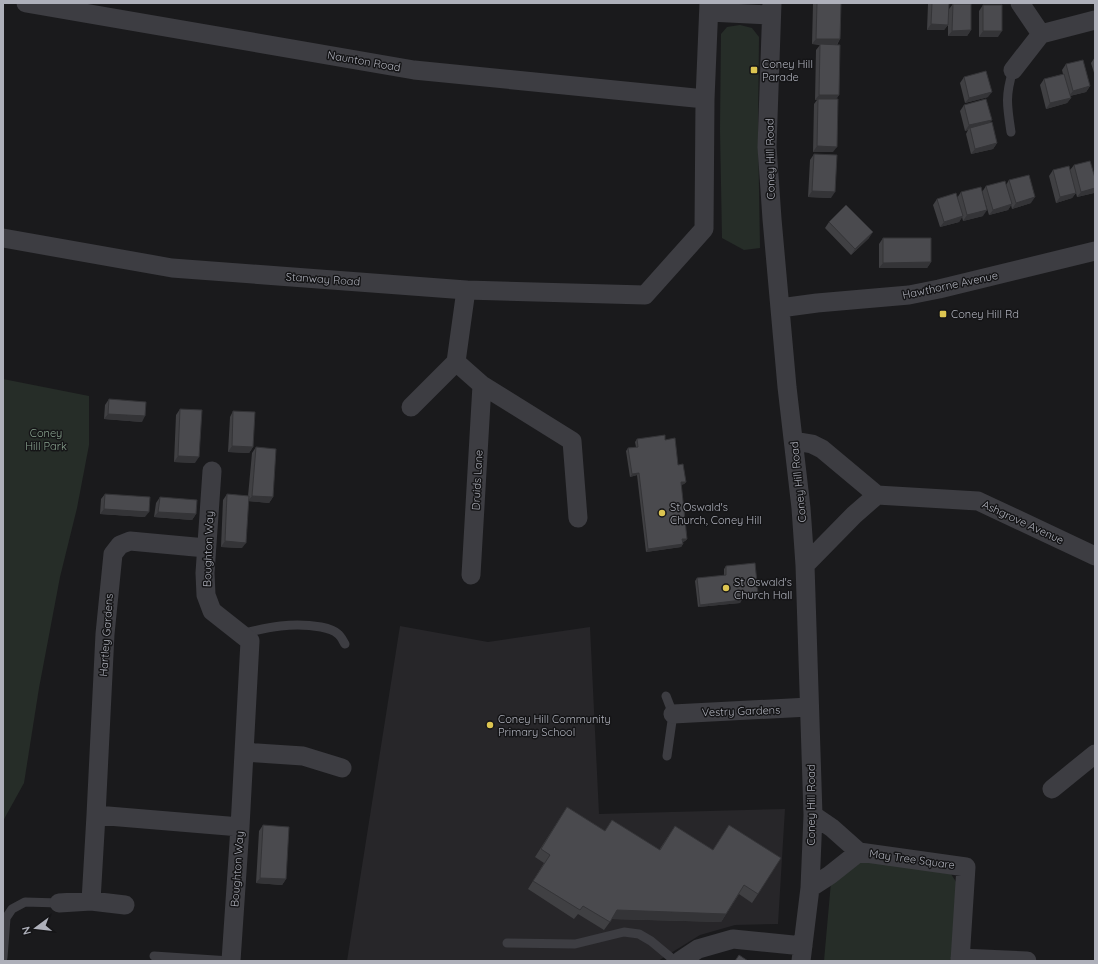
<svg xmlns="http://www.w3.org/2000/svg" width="1098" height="964" font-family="Quicksand,sans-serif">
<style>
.built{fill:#272629}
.green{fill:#262d28}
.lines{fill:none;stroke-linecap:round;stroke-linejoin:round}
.lane{stroke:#3d3d42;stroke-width:9}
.street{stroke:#3d3d42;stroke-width:19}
.wall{fill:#404043}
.shaded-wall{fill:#343437}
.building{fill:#4a4a4e;stroke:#343437}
.poi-dot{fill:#ddc551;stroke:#151517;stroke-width:1.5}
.labels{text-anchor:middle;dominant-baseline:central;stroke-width:3;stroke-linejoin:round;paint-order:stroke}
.street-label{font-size:11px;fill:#aeb0ba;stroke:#151517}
.poi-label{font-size:11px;fill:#aeb0ba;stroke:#151517;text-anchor:start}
.park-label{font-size:11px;fill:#88a28e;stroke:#151517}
</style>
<rect width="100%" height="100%" fill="#1a1a1c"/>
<path class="built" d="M400,626L488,642L590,627L599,814L785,809L778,924L735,925L700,935L658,961H347Z"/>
<path class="green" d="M740,25L752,28L759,37L758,130L760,248L744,250L722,238L720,129L721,34L727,27Z
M3,379L89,396V445L77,508L60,577L39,688L24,783L3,821Z
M859,858L951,874L958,885L954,961H824L831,882Z"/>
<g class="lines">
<path class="lane" d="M1011,132C1007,106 1005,96 1013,70
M241,634C269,627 292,622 321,627C326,628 334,630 338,634C341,636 343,641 345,644
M666,696L673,714L667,756
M507,943L575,944L624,932L639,934L651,941L675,961
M154,956L230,961
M3,958L6,918L12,909L25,902L59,903"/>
<path class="street" d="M26,3L414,70L705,99
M772,3L767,147L772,219L787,387L801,508L805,565L813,815L810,888L801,961
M1020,3L1041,34L1095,20
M709,12L771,15
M1013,70L1041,34
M3,238L172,268L466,290L645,295L704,229L705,99L709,3
M466,290L456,362L482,385L471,575
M780,308L817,303L909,295L939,289L1095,251
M482,385L572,441L578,518
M411,407L456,362
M794,441L812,444L822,449L877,495
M212,471L205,573L206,595L212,611L250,641L240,827L231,961
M206,548L130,541L120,545L113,554L105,634L96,815L240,827
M805,565L854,515L877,495L978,501L1095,556
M673,714L809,707
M244,752L303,756L342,768
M1052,789L1095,754
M813,815L832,828L859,852L966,867L960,961
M810,888L830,875L859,852
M91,901L96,815
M59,903L91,901L125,905
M960,958L1027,961
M680,961L698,949L733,939L803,946"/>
</g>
<path class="wall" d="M813,3H841L840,39L837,45L839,95L836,99L833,152H813L814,104L817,100H815L816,50L820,45L812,44L813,4Z
M928,3H949V9L953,4L971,30L967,36H948V25L944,30H927L928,4Z
M983,5L998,37H979V11Z
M1095,57V76L1091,63Z
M1066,64L1090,86L1086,92L1070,96L1071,98L1067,103L1046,109L1040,85L1044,79L1063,74L1062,70Z
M964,77L988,97L965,103L960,83Z
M964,105L989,123L997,143L993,149L971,154L966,134L968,130L965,131L960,111Z
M814,154L831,198L808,197L810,160Z
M1074,165L1095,178V191L1094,193L1077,197L1076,193L1072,198L1056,203L1049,176L1053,170H1070Z
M1009,180L1031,203L1012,209L1011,205L1008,210L989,215L982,192L986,186L1006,185Z
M961,192L983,216L963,221L962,217L959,222L940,227L933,205L937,199L957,198Z
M829,222L869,238L851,255L825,228Z
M883,238L931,262L927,268H879V244Z
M109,399L142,422L104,419L105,405Z
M180,409L195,463L174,462L176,415Z
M233,411L253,447L249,453L228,452L230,417Z
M637,439L665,440L678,465L686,482L684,484L681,485L687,539L685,541L683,542V544L681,547L646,552L637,475L630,477L626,451L628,448L636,447L635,442Z
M256,447L273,497L269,503L248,501L242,548L221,547L223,500L227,494L248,496L252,453Z
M105,494L145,517L100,514L101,499Z
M160,497L196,514L192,520L154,517L156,503Z
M726,566L758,593L756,596L742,597L740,603L698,607L695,581L697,578L724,576V569Z
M567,807L605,831L612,820L659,850L675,826L713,850L729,825L758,894L752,903L739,894L721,922L612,919L604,930L578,914L574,919L528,889L544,863L535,857Z
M263,825L286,879L282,885L256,883L259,831Z"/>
<path class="shaded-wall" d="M931,24L948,25L944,30H927Z
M971,30L967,36H948L952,31Z
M983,31H1002L998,37H979Z
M816,39H840L836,45L812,44Z
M1090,86L1086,92L1069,96L1073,91Z
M992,92L988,97L965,103L969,98Z
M819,95H839L835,101L818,99L817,100H815Z
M1071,98L1067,103L1046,109L1050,103Z
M992,120L988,125L970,128L968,130L965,131L969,125Z
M997,143L993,149L971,154L975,149Z
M817,146L837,147L833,152H813Z
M1095,188V191L1094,193L1077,197L1081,192Z
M812,191L835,192L831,198L808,197Z
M1076,193L1072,198L1056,203L1060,197Z
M1035,197L1031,203L1012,209L1016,203Z
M1012,204L1008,210L989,215L993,210Z
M987,210L983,216L963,221L967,215Z
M963,216L959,222L940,227L944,222Z
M873,232L869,238L851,255L855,249Z
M931,262L927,268H879L883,263Z
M108,414L145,416L142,422L104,419Z
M232,446L253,447L249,453L228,452Z
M178,456L199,457L195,463L174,462Z
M639,473L637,475L630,477L632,474Z
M681,482H686L684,484L679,485Z
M252,496L273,497L269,503L248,501Z
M104,509L149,512L145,517L100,514Z
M158,512L196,514L192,520L154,517Z
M682,539H687L685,541L680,542Z
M225,541L246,543L242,548L221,547Z
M683,544L681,547L646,552L648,549Z
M758,593L756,596L739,598L741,595Z
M742,600L740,603L698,607L700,605Z
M260,878L286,879L282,885L256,883Z
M617,910L726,914L721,922L611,919Z"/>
<path class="building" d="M817,3H841L840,39H816Z
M932,3H949L948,25L931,24Z
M953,4H971V30L952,31Z
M983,5H1002V31H983Z
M820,44L840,45L839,95H819Z
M1083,60L1090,86L1073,91L1066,64Z
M986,71L992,92L969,98L964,77Z
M1064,74L1071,98L1050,103L1044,79Z
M818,99H838L837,147L817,146Z
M986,99L992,120L969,125L964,105Z
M992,122L997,143L975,149L970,128Z
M814,154L837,155L835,192L812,191Z
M1090,161L1095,178V188L1081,192L1074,165Z
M1069,166L1076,193L1060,197L1053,170Z
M1029,175L1035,197L1016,203L1009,180Z
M1005,181L1012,204L993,210L986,186Z
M981,187L987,210L967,215L961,192Z
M956,193L963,216L944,222L937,199Z
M846,205L873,232L855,249L829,222Z
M883,238H931V262L883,263Z
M109,399L146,402L145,416L108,414Z
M180,409L202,410L199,457L178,456Z
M233,411L255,412L253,447L232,446Z
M665,435V440L675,438L678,465L683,464L686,482H681L687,539H682L683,544L648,549L639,473L632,474L628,448L638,447L637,439Z
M256,447L276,449L273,497L252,496Z
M105,494L150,497L149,512L104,509Z
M227,494L249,496L246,543L225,541Z
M160,497L197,500L196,514L158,512Z
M755,563L758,593L741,595L742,600L700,605L697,578L726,575V566Z
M567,807L605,831L612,820L660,850L675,826L713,850L729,825L781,858L758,894L744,885L726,914L617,910L610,922L583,906L580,910L533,881L550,855L541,849Z
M263,825L289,827L286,879L260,878Z
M739,955L748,961H735Z"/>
<g class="poi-dot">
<rect x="750" y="66" width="8" height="8" rx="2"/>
<rect x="939" y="310" width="8" height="8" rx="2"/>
<circle cx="662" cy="513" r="4"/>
<circle cx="726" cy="588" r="4"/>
<circle cx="490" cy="725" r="4"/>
</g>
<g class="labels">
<g class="street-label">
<text transform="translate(364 61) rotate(10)">Naunton Road</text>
<text transform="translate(770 159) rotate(-91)">Coney Hill Road</text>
<text transform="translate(323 279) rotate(4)">Stanway Road</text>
<text transform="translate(950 285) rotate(-12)">Hawthorne Avenue</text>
<text transform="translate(477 480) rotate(-87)">Druids Lane</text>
<text transform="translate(798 482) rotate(-96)">Coney Hill Road</text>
<text transform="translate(1023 522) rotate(25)">Ashgrove Avenue</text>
<text transform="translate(208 549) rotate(-88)">Boughton Way</text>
<text transform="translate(106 635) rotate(-86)">Hartley Gardens</text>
<text transform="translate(741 711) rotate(-2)">Vestry Gardens</text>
<text transform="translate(811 805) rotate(-90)">Coney Hill Road</text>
<text transform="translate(912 859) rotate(8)">May Tree Square</text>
<text transform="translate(237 869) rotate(-86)">Boughton Way</text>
</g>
<g class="poi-label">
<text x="762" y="64">Coney Hill<tspan x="762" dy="13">Parade</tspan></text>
<text x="951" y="314">Coney Hill Rd</text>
<text x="670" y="507">St Oswald's<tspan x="670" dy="13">Church, Coney Hill</tspan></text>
<text x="734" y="582">St Oswald's<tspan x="734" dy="13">Church Hall</tspan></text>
<text x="498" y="719">Coney Hill Community<tspan x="498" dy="13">Primary School</tspan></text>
</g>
<g class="park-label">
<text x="46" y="433">Coney<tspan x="46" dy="13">Hill Park</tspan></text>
</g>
</g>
<rect width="1098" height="964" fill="none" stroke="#aeb0ba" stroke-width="8"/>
<g transform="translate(36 928) rotate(255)" stroke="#151517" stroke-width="3" paint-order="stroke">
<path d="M0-3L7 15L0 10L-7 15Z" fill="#aeb0ba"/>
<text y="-6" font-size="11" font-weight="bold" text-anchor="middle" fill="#aeb0ba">N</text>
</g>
</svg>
